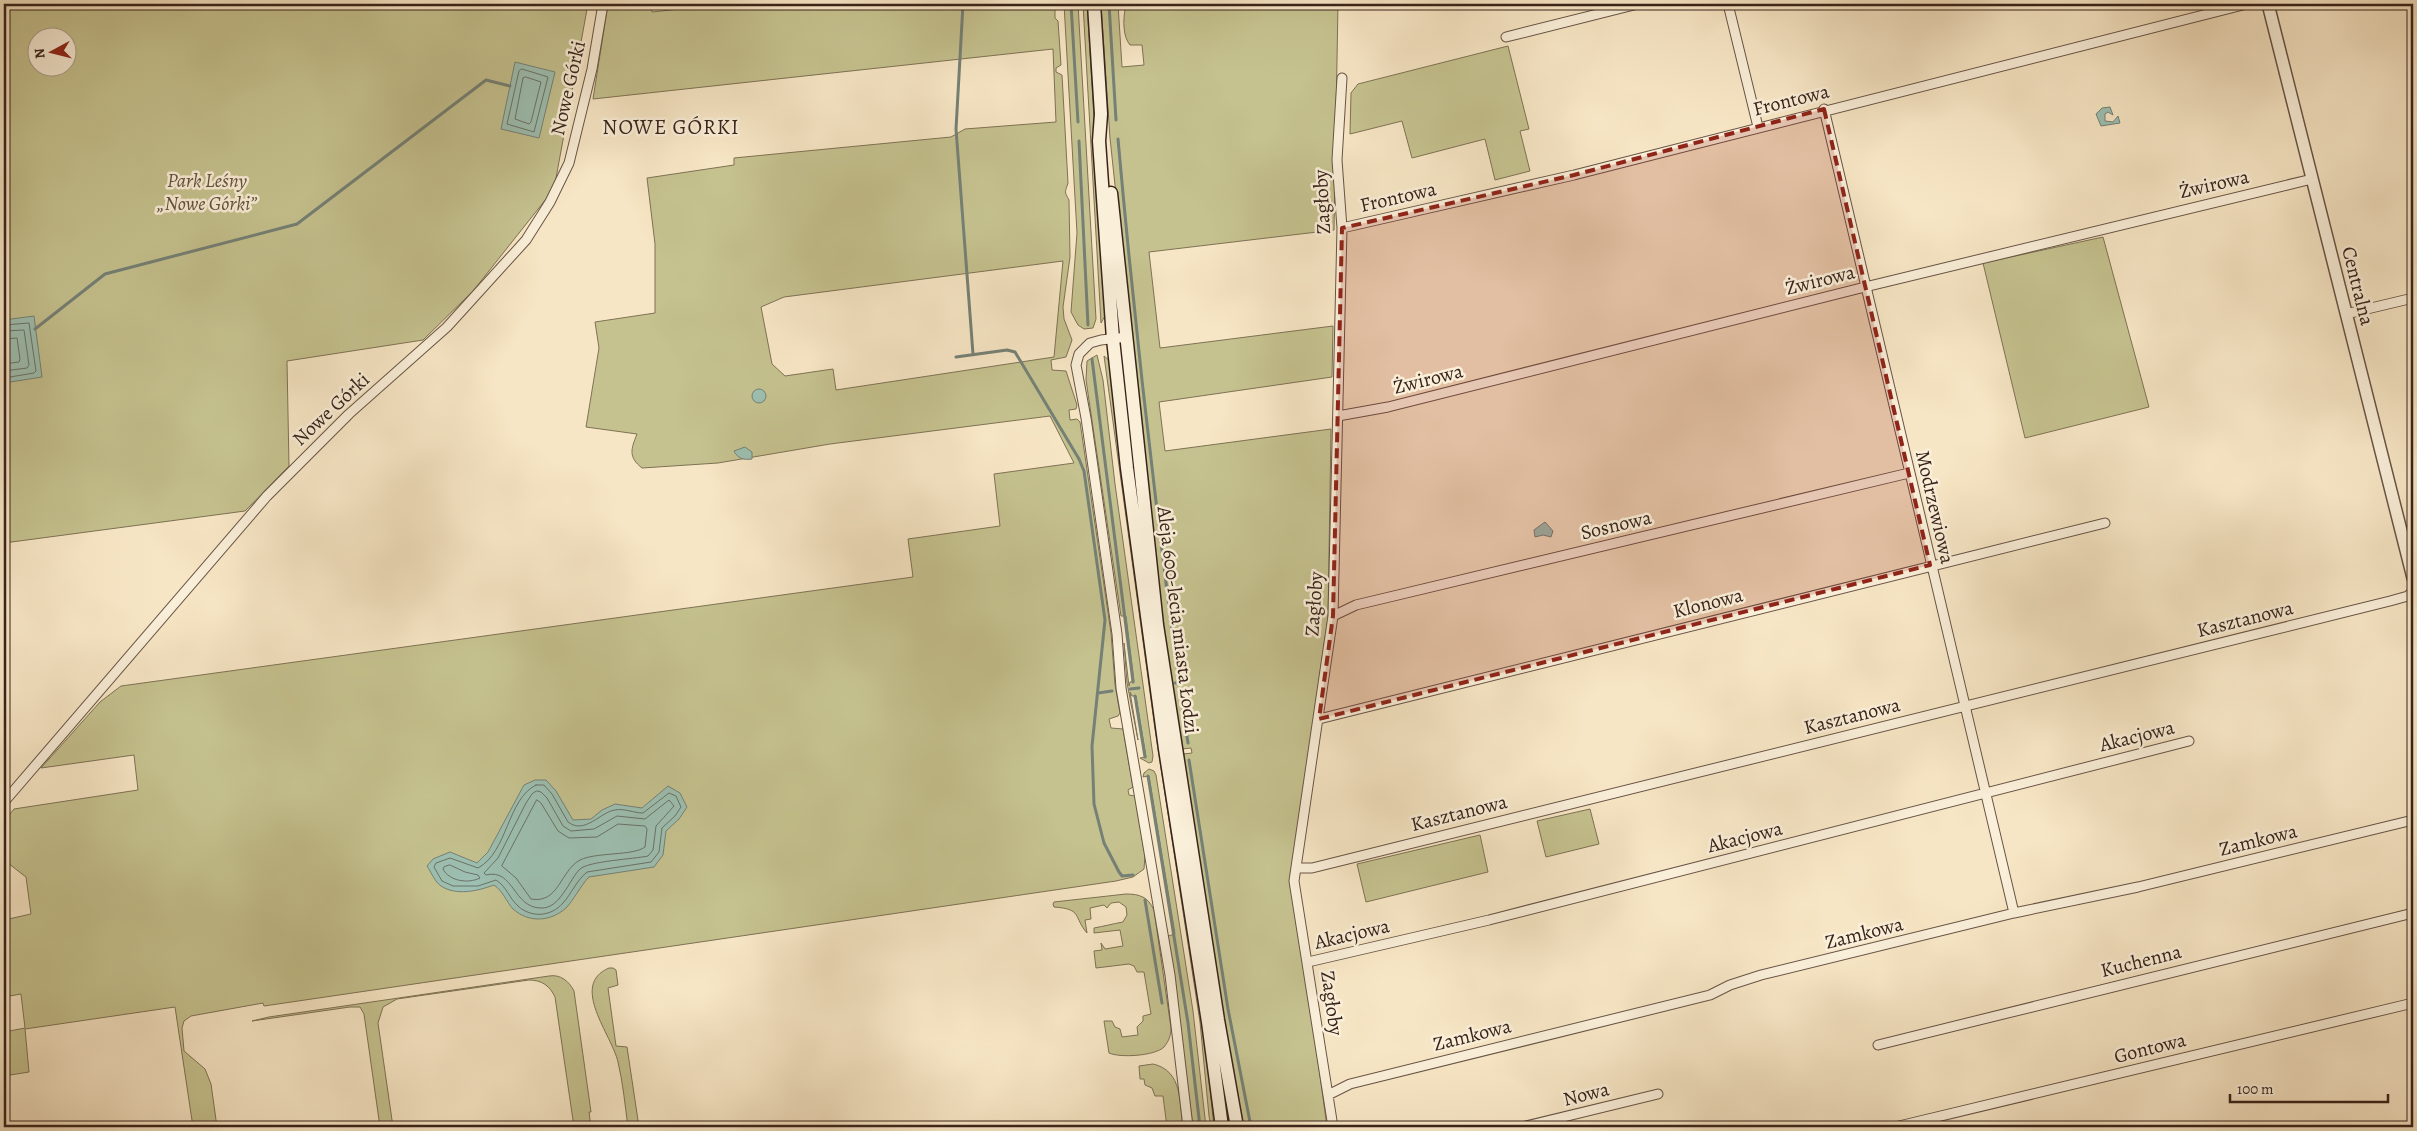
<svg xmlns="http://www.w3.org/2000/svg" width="2417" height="1131" font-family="Alegreya,serif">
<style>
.green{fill:#c5c28f;stroke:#7e7255;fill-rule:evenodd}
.water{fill:#9dc0b2;stroke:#758176}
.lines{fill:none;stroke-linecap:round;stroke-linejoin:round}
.shore{stroke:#6a7266;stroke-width:1}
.stream{stroke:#758176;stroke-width:3}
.minor-casing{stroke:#685446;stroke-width:11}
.tertiary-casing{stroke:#685446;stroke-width:14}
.secondary-casing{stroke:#38231b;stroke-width:15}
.minor{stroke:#faefd9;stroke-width:9}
.tertiary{stroke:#faefd9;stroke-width:11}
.secondary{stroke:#faefd9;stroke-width:12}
.marked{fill:#8f2418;fill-opacity:0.2;stroke:#8f2418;stroke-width:4;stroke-dasharray:10 6;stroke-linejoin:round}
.labels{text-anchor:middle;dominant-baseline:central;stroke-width:5;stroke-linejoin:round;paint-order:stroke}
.street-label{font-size:20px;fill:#38231b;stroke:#faefd9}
.park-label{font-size:20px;font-style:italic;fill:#62533e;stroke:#faefd9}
.neighbourhood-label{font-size:21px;letter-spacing:1px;fill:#38231b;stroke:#faefd9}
</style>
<rect width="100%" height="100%" fill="#f7e6c5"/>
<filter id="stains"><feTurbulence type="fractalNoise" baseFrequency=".004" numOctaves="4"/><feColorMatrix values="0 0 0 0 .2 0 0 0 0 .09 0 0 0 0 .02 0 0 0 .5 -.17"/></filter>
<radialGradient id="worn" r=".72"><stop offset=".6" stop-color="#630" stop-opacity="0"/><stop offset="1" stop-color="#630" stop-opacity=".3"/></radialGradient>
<path class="green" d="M4,4H588L554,189L473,291L423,340L287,361L289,466L245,511L4,543ZM38,38H68V68H38Z
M608,4H651L652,12L725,4H1057L1055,8V18L1058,21L1061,65L1056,68V72L1062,75L1068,183C1065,193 1064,191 1069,200L1070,257L1063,307L1064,319L1072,340L1066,357L1051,360L1052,370L1066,371L1077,405L1076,409L1069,410L1070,420L1077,419L1080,422L1111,633L1115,685L1120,713L1118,716L1109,719L1111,728L1123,729L1133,787L1128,790L1129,795L1135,796L1145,855L1144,869L1133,877L1116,881L264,1006L263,1003L191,1016L184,1021L182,1028L184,1051L205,1069L211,1084L217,1127H193L175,1007L25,1029L29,1072L4,1076V1032L25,1028L21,994L4,997V920L31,914L26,877L4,860V821L14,809L138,790L134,755L41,768L100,702L121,686L913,577L908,539L1000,526L994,474L1074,463L1050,416L830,444L718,463L642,468C628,457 631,449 637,434L586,427L599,348L595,322L655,313V244L647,178L734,165V158L951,137L965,129L1056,122L1053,49L593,99ZM1063,261L1054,357L836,390L833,369L785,376L772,364L761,307L784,297Z
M1064,4H1078L1096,319L1093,328L1084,329L1078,325L1071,312L1077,233Z
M1083,4H1087L1106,314L1101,323Z
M1101,4H1118L1122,67L1144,65L1142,45H1130C1123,37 1123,20 1125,10L1130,8L1129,4H1338L1334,230L1149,252L1160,348L1333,326L1332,377L1159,402L1165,451L1331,429L1328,617L1292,870L1327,1127H1244L1223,1024L1183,754L1192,753L1191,748L1182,749L1163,638L1110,138Z
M1508,46L1529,129L1520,131L1530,171L1495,180L1485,139L1412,158L1402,121L1350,134L1351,93L1358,84Z
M2103,237L2149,407L2025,438L1983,263Z
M1097,355L1103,380L1115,484L1153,756L1152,762L1149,763L1140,758L1146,757L1136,696H1132L1130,692L1138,740L1127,683L1124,643L1129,686L1130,682L1134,681L1126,616H1121L1086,380L1087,361Z
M1104,356L1110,361L1203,1023L1214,1127H1211L1209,1116L1200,1022L1155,729Z
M1149,769L1154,771L1156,775L1193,1011L1206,1127H1193L1168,936L1175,934L1149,776L1143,777L1144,773Z
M1590,809L1599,844L1546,857L1537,821Z
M1480,835L1488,872L1366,902L1357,864Z
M1126,894C1140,894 1148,897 1154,910L1171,1028C1171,1035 1169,1041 1164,1047C1155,1056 1120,1058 1109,1053L1104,1021H1112L1115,1027L1120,1029L1122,1037L1138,1035L1137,1027L1143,1021V1016L1151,1014L1144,972H1137L1134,966L1129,964L1096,968L1094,951L1102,950L1101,943L1105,949L1123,946L1120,930L1094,933V928C1105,926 1112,924 1123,922L1127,915L1126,907L1119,902L1111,903L1107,908L1104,905L1090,908L1091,919L1085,920L1087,933C1073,917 1083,909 1054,907L1053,904L1054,902Z
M609,968H613L616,970L618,985L608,988L616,1046L627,1047L639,1127H628C625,1105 623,1083 618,1062C612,1035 569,985 609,968Z
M549,976C560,974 569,981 574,991L591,1112H589L591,1127H574L555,997C550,986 542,980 529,980L397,999L383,1007L378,1023L393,1127H380L364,1014L360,1007H350L252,1021L269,1017Z
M1153,1064C1183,1071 1179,1102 1183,1127H1167L1163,1096H1155L1152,1088L1145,1085L1144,1079H1140L1139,1066Z"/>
<path class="water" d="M515,62L555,72L539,138L501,129Z
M2110,107L2113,115L2108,112L2105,114V121L2113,122L2118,116L2120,123L2101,126L2096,114L2102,108Z
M34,316L42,377L4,383V320Z
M752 396a7 7 0 1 1 14 0a7 7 0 1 1-14 0Z
M745,447L752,452V459C744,460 738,459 734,451Z
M1545,522L1553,531L1551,537L1543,535L1535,537L1534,530Z
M535,780H546L556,791L573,820L591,819L602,810L615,804L642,808L668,786L680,793L687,807L679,819L666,831L663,855L654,867L589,877C581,885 573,901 566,908C550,922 529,923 513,909C506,901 503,891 494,885C478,891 456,896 441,886C435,882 431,872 427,866L433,859L450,852L477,863L488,852L524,785Z"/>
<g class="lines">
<path class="shore" d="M522,69L548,77L534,132L507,124L519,71Z
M526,77L541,82L531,122L529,124L515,119L523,78Z
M4,325L29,323L36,371L34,373L4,378
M4,331L24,330L29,365L27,368L4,371
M4,339L17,338L20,359L19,362L4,364
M536,785H544L552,794L568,822C585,835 600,812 615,810C624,808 634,813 643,813L669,793L676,796L681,807L675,816L662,828L659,852L651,862L587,872C576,881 572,893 563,903C551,917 531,918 518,906C509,898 507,887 496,880L478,886H453L442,881L434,867L436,863L450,858L478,868C508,852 507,799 536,785Z
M537,791L541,792L547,798L563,826L571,831L594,829L617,816L645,819L669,800L674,806L656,826L653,850L648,856C634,859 589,861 580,869C569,880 560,909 541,908C513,908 514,868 486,875L484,873L498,858L526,803L532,794Z
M537,800L541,803L558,831L569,838L597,837L618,824L645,826L647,829L645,847C633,856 596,852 580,860C560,871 559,904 531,899L516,878L502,866Z
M450,865L465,872L478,875L480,878C468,884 449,881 443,869L444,867Z"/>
<path class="stream" d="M963,4L956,129L973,354
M1071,4L1078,122
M1109,4L1116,120
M1118,139C1134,318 1154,497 1178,674
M1079,141L1088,325
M35,329L105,274L297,224L486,80L510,86
M956,357L1007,350L1015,352L1079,459L1084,471L1105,620L1092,746L1094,804L1104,843L1119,872L1122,876L1133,875
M1092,359L1133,682
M1175,683L1182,682
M1130,689L1139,688
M1180,691L1188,743
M1098,693L1112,691
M1135,696L1145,757
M1189,760L1228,1009L1251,1127
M1148,776L1188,1023L1200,1127
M1145,900L1162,1003"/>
<defs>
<path id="minor" d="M1728,4L1758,127
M1506,37L1638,4
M1824,109L2014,913
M1342,228L1574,175L2247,4
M2346,314L2413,298
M1127,337L1101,340L1090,343L1079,354L1076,365L1086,418L1117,634L1121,688L1170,975L1188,1127
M1338,416L1388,407L1865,287L2312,179
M1333,616L1356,605L1909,473
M1319,719L2105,523
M4,802L267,496L349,414L447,327L526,240L550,202L569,163L592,69L603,4
M1297,868H1312L2390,601L2408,596L2413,591
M1308,962L1489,920L2189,741
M1878,1045L2413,913
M1328,1095L1350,1084L1710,995L1730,985L1761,975L2014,913L2138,887L2413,820
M1333,1127L1294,881L1333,616L1342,228L1337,160L1342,78
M1522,1127L1658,1094
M1895,1127L2413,1003"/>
<path id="tertiary" d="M2268,4L2413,578"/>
<path id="secondary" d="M1094,4L1101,114L1099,141L1113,339L1127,468L1165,749L1208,1022L1222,1127
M1111,193L1157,625L1218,1020L1237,1127"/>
</defs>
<use href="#minor" class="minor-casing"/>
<use href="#tertiary" class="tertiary-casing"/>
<use href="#secondary" class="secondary-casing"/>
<use href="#minor" class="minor"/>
<use href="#tertiary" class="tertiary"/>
<use href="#secondary" class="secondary"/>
</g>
<path class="marked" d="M1824,109L1930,565L1319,719L1333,616L1342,228L1574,175Z"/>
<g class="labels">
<g class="street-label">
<text transform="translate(568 88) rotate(-77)">Nowe Górki</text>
<text transform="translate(1791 100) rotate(-14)">Frontowa</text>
<text transform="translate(2214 184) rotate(-13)">Żwirowa</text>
<text transform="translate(1398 197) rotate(-13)">Frontowa</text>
<text transform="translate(1322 202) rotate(-93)">Zagłoby</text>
<text transform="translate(1820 280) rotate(-14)">Żwirowa</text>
<text transform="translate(2358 286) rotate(76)">Centralna</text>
<text transform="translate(1428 379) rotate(-14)">Żwirowa</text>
<text transform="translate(331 409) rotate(-43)">Nowe Górki</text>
<text transform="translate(1935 507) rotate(77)">Modrzewiowa</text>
<text transform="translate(1616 525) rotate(-13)">Sosnowa</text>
<text transform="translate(1708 603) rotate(-14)">Klonowa</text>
<text transform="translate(1314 604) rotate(-86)">Zagłoby</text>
<text transform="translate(2245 619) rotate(-14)">Kasztanowa</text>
<text transform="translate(1178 620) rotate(83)">Aleja 600-lecia miasta Łodzi</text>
<text transform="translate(1852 716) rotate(-14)">Kasztanowa</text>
<text transform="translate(2137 736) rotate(-14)">Akacjowa</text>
<text transform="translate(1459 813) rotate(-14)">Kasztanowa</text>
<text transform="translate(1745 837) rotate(-14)">Akacjowa</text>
<text transform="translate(2258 840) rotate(-14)">Zamkowa</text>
<text transform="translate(1864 933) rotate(-14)">Zamkowa</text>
<text transform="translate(1352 934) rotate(-13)">Akacjowa</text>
<text transform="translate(2141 961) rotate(-14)">Kuchenna</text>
<text transform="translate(1332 1003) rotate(82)">Zagłoby</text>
<text transform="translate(1472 1035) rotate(-14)">Zamkowa</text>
<text transform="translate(2150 1048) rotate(-14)">Gontowa</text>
<text transform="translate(1586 1094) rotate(-14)">Nowa</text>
</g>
<g class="park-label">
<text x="207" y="180">Park Leśny<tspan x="207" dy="23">„Nowe Górki”</tspan></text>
</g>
<g class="neighbourhood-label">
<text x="671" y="127">NOWE GÓRKI</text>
</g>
</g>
<rect width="2417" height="1131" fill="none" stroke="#f7e6c5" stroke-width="20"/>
<rect x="5" y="5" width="2407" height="1121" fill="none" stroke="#38231b" stroke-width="2.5"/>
<rect x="10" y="10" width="2397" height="1111" fill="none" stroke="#38231b"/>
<g transform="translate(52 52) rotate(263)"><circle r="24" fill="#faefd9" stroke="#ac9d8d"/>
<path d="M0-4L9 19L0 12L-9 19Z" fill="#8f2418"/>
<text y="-8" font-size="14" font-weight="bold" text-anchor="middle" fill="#38231b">N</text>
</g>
<path d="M2230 1094v8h158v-8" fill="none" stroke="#38231b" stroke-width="2.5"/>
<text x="2237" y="1094" font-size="15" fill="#38231b" stroke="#faefd9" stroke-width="4" paint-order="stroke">100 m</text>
<rect width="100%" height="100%" filter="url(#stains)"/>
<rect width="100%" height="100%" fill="url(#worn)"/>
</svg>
